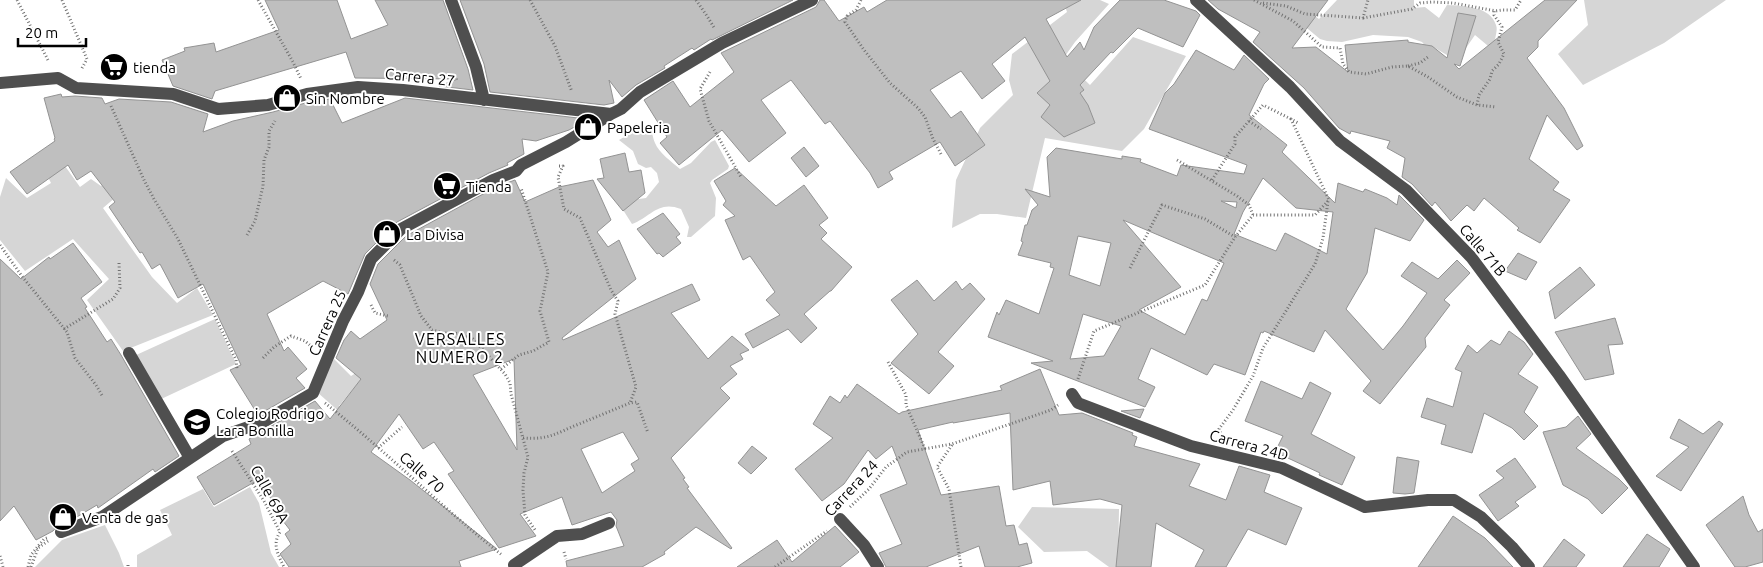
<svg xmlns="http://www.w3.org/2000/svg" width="1763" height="567" font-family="Ubuntu,sans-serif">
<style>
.green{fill:#d6d6d6}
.building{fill:#bfbfbf;stroke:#939393;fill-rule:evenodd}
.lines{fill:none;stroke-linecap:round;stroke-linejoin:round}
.path{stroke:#717171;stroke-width:3;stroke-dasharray:1 2.5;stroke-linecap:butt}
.minor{stroke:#4f4f4f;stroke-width:12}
.labels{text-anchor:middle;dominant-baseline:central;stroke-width:4;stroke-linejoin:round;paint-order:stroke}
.poi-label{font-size:15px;fill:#000;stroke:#fff;text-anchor:start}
.street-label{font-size:15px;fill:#000;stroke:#fff}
.neighbourhood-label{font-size:16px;letter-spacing:1px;fill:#000;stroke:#fff}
</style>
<rect width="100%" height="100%" fill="#fff"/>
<path class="green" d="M1063,0H1100L1109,4L1075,42L1063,59L1090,85L1133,37L1186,56L1144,129L1122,151L1045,138L1026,218L997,214H980L952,228L956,180L980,128L1013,95L1009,80L1012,54L1067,12Z
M1337,0H1414V8L1425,7L1439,18L1447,5C1464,6 1490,6 1496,25C1498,30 1495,36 1495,41C1495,46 1498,51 1500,56L1475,35L1457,61L1435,48L1430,51L1422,42L1408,37L1373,35L1342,42L1327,41L1320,39L1296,19V3L1319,19Z
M1584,0H1726L1664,43L1583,85L1558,54L1588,25Z
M647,125C653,130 652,136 655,143C659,153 672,162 680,169L691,163L711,142L715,140L729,166L728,169L712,180L710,183L716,198L715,216L691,237H687L689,227L681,209C658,200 651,217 632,224L618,202L646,198L659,182L657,173L651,167L646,168L638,164L633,151L619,140C628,134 638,132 647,125Z
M55,152L80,187L91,179L101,186L123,168L130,185L103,208L152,277L177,303L197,288L213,315L123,351L87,300L109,279L73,239L25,271L0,240V197L6,178L27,198L51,183L38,157Z
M215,319L236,364L159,400L134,356Z
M334,359L351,376L378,359L339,406L344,411L343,415L317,392Z
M250,487L259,503L271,553L279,567H137V555L172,535L160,510L203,489L214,507Z
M1032,507L1119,509L1118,567H1109L1087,551L1044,552L1018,527Z
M105,525L119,553L124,567H35L62,540Z"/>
<path class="building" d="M265,0H337L351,39L388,25L375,0H443L468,69L473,90L439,86L458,79L355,78L346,52L215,91L212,99L173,86L162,60L185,51L184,48L214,43L216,52L279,30Z
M460,0H793L712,40L711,39L694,50L692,48L664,66L665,68L636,85L622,97L609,80L614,103L604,105L490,92L484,64Z
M820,0H824L839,21L864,7L867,12L887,0H1081L1046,19L1067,57L1080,42L1084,50L1094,27L1120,0H1164L1196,11L1200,15L1183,47L1138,28L1113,53L1111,52L1080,85L1084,90L1080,93L1088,105L1095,123L1064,137L1041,117L1050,105L1037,93L1050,81L1025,37L992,64L1005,81L982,99L961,71L930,90L951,118L961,111L985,145L955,166L940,142L889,172L893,179L878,188L870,173L830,121L825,124L791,80L761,100L786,133L749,162L722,130L679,165L660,143L667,137L644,100L673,81L690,107L734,72L721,53L816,7Z
M1208,0H1328L1292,48L1316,47L1348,72L1345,45L1408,40V42L1432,46L1447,58L1458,13L1476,16L1460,66L1454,64L1459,69L1545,0H1577L1538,41V47L1527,58L1564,108L1583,146L1577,150L1547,115L1529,159L1559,182L1553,190L1570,200L1540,243L1517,230L1519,228L1484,198L1474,211L1467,205L1451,221L1435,202L1432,206L1412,184L1402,177L1405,158L1387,148L1390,141L1351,131L1350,134L1339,128L1304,88L1253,42L1260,32L1218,9Z
M1196,50L1234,70L1244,55L1269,79L1264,84L1249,115L1287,145L1282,152L1335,203L1338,183L1363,192L1365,189L1387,198L1397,205L1399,195L1424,220L1410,241L1375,228L1367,273L1346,309L1383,350L1403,326L1427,293L1401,276L1412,262L1438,279L1457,260L1470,273L1444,300L1450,305L1425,338L1426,347L1380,404L1363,391L1371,381L1325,330L1314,352L1264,331L1263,333L1261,332L1245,375L1214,364L1207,375L1151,348L1138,379L1155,387L1145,407L1031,363L1053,361L988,337L997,312L999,315L1006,300L1039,314L1054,268L1050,267L1051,263L1018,255L1023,242L1021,241L1025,225H1027L1032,210L1038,205L1025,189L1050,197L1047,157L1056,148L1122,159V156L1141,159L1140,162L1177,176L1181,165L1244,174L1247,165L1149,129L1165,93L1174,84ZM1263,178L1296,208L1333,212L1327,254L1285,233L1276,251L1234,234L1243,212ZM1221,201L1237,202L1236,208ZM1123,220L1224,263L1207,301L1202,299L1185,335L1139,310L1181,287ZM1078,236L1111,243L1100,286L1069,275ZM1083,314L1121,326L1104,356L1070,359Z
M61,94L62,97L75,96L102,98L105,104L119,99L171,102L208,114L203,132L233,121L273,112L309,102L330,99L342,123L405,98L578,118V125L569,130L536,141L522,139L524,154L507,163L508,165L489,173L397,222L365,254L348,294L323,281L267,314L284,351L288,347L307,369L296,378L305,388L258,415L230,370L241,365L203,284L178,298L160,264L152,269L142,252L140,253L109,207L115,202L91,171L77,180L68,165L27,194L10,172L55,141L54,139L55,138L44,98Z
M804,147L819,166L806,177L791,158Z
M625,153L629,172L641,170L645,193L623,211L597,179L604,178L600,159Z
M735,168L776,206L804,185L828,218L819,225L827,233L821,239L852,267L831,291H830L804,314L817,328L801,343L788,329L753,348L745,334L780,315L766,300L775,292L750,256L743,260L725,220L735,216L723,205L726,201L714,181Z
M515,180L525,202L559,187L593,180L611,220L597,232L608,247L619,240L636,279L562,338L563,340L692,284L700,300L671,313L708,359L732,336L749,350L740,354L743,359L730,366L737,374L720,388L730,398L671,458L685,478L683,479L689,487L687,488L732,548L731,549L696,527L664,552L665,554L642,567H567L566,561L624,546L616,526L617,520L611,512L572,525L562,497L520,514L536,536L499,548L448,474L454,471L434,442L423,449L399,414L371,452L410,480L497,549L459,561L461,567H289L280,554L291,544L285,534L290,530L283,521L285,519L258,480L214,505L197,477L251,444L249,439L315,401L330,419L361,379L336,358L344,340L351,331L360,339L387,320L370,284L378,264L406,236L496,187ZM514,359L517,450L473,375ZM623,432L639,459L631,464L635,471L602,493L581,449Z
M663,213L680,234L676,237L681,243L663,257L659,253L657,254L637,229Z
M73,243L102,282L81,298L87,307L85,308L107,342L111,339L121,355L179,456L155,472L153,469L98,508L97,505L75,518L58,525L53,531L36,540L14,506L0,521V259L21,279L49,257L50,259Z
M1518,253L1537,262L1526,280L1505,271Z
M1580,267L1595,285L1555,319L1549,292Z
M917,280L934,301L956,281L962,290L970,283L985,299L938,352L954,366L929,394L891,363L918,334L891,300Z
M1615,318L1623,344L1608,345L1614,374L1585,380L1555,332Z
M1509,331L1524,342L1533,354L1518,374L1538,387L1524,412L1538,426L1524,440L1512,428L1484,413L1472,453L1441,444L1446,425L1421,417L1427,398L1453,407L1462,372L1455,369L1468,345L1477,353L1491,340L1500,345Z
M1040,369L1059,415L1082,413L1133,433L1132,435L1137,437L1134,446L1200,464L1189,486L1226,500L1239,466L1270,475L1264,492L1302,508L1286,545L1248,529L1226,567H1195L1204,550L1156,523L1151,567H1116L1122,505L1100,499L1053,505L1050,481L1013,490L1010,413L953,423V422L918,430L941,495L999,486L1006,526L1014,525L1019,545L1027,543L1032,563L1017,567H985L979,546L926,567H886L879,553L902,544L880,495L907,484L892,446L876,459L868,450L844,484L822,501L795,469L833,438L813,424L830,396L840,403L845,395L847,398L857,384L899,414L902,412L1002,390L1000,386Z
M1261,381L1302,399L1310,382L1331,393L1311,434L1355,457L1342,485L1319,475L1320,473L1275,452L1283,436L1245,421Z
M1144,409L1140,418L1121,411Z
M1578,416L1591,434L1576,448L1619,479L1628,488L1602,514L1588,499L1563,485L1543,432L1566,427Z
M1679,419L1703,434L1719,421L1723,424L1681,491L1656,476L1689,447L1670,438Z
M752,446L767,458L751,474L738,463Z
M1397,457L1419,461L1414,493L1405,494L1393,493Z
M1515,458L1536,487L1515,502L1519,506L1498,521L1479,495L1504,478L1496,471Z
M1743,496L1749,515L1758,532L1763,529V562L1745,567H1735L1706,525Z
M1453,516L1485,538L1513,567H1418Z
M835,526L859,552L840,567H737L777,540L792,562Z
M1647,534L1670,549L1659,567H1623Z
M1564,539L1585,555L1576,567H1543Z"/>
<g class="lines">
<path class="path" d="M17,0L49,62
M62,0L87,59L81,70
M258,0L293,62L301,79
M530,0L555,46L572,92
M696,0L707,16L715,29
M861,0L856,10L847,16L845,22L864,50L890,83L918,108L925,117L933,139L941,154
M1254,0L1293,21L1322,47L1340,48L1343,64L1349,72L1366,74L1392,67L1408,66L1428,77L1457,97L1477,105L1496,107
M1263,3L1286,6L1305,14L1363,18L1368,0
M1363,18L1412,9L1420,3L1432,2L1453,3L1496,11
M1408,66L1420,63L1428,57
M710,72L700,89L709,121L741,177
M1477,105L1479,95L1490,79L1492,71L1499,64L1504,54L1498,42L1502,27L1494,15V11L1503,10H1515L1521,0
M111,106L144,180L154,199L178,239L236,360L237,369
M1249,121L1261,129
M1177,160L1237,196L1249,205L1253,215
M559,166H563L558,177L564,209L580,218L611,290L618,301L615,314L636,387L630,403
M1212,180L1235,144V137L1263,105L1291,119
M247,235L255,221L263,186L264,160L269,147V131L275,121
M0,245L21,275L67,332L75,358L96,385L103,397
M394,260L400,265L421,316L432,330L444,333H455L473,339L505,374L510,383L511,394L528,457L524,473L523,490L525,515L535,530
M1130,268L1162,205L1205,219L1235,237
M371,305L375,313L388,316
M64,329L113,299L120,288L119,263
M263,358L274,347L291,336L305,341L312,347L314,345
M888,362L906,395V405L925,449
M501,369L519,355L533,351L549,342L540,311L548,272L521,188
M1078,379L1094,331L1205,285L1235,237L1253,215H1315L1329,200L1291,119L1298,123
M325,403C386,451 441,507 502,555
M1222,436L1219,429L1233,410L1253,376L1263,348L1315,264L1323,238L1328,201
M523,438C550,440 556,433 579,424C596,417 613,410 630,403L637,402L648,433
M952,445L937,467L949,489L961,567
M378,448L402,427
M232,451L264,501L280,532C272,544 278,555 284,567
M850,507L869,489L886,467L907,452L952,444L1051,410L1058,405
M564,552L566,559
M0,556L3,567
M128,565V567
M28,567L31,555L44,539L47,538
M31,567L38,548L48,541
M775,567L827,531"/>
<path class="minor" d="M451,0L476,67L484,100
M1196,0L1290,87L1340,141L1406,190L1471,257L1559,375L1694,567
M0,83L58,78L76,88L173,94L218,109L268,105L307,94L358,87L403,90L611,114L621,109L640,92L722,43L812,0
M129,353L190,458
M1072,394L1078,403L1191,446L1282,468L1365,507L1428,500H1454L1481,517L1512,547L1529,567
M840,519L864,545L878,567
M61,532L102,517L223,436L263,422L313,393L343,321L358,292L371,259L401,229L493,180L516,171L521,165L566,142L611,114
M514,565L557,536L582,534L609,523"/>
</g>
<defs>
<symbol id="supermarket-disc" viewBox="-11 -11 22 22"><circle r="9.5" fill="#000" stroke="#fff"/><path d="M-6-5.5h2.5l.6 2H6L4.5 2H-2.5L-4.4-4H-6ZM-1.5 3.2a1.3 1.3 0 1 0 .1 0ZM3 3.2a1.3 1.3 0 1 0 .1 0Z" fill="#fff"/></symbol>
<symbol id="shop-disc" viewBox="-11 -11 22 22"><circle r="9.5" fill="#000" stroke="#fff"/><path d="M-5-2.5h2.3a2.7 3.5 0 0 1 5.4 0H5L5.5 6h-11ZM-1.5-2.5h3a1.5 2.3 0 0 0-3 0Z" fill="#fff"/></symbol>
<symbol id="school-disc" viewBox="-11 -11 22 22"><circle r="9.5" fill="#000" stroke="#fff"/><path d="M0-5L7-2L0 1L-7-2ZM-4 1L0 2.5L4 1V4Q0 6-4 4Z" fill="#fff"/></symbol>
</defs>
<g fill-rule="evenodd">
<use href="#supermarket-disc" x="98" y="51" width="32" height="32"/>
<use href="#shop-disc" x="271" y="82" width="32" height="32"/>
<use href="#shop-disc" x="572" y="111" width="32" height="32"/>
<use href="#supermarket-disc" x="431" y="170" width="32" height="32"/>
<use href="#shop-disc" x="371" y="218" width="32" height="32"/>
<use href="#school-disc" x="181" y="406" width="32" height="32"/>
<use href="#shop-disc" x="47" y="501" width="32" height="32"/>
</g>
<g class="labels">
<g class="poi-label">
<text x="133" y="67">tienda</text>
<text x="306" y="98">Sin Nombre</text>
<text x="607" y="127">Papeleria</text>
<text x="466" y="186">Tienda</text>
<text x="406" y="234">La Divisa</text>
<text x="216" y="413">Colegio Rodrigo<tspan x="216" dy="17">Lara Bonilla</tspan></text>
<text x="82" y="517">Venta de gas</text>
</g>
<g class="street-label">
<text transform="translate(420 77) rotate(6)">Carrera 27</text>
<text transform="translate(1483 250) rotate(50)">Calle 71B</text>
<text transform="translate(327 323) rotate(-66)">Carrera 25</text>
<text transform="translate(1249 445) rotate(15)">Carrera 24D</text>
<text transform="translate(422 472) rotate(41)">Calle 70</text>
<text transform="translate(851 488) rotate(-47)">Carrera 24</text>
<text transform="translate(270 494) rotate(61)">Calle 69A</text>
</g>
<g class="neighbourhood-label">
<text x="460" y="339">VERSALLES<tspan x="460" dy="18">NUMERO 2</tspan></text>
</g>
</g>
<path d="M18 38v8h68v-8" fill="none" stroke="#000000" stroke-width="2.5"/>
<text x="25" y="38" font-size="15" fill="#000000" stroke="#ffffff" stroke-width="4" paint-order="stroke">20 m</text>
</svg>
